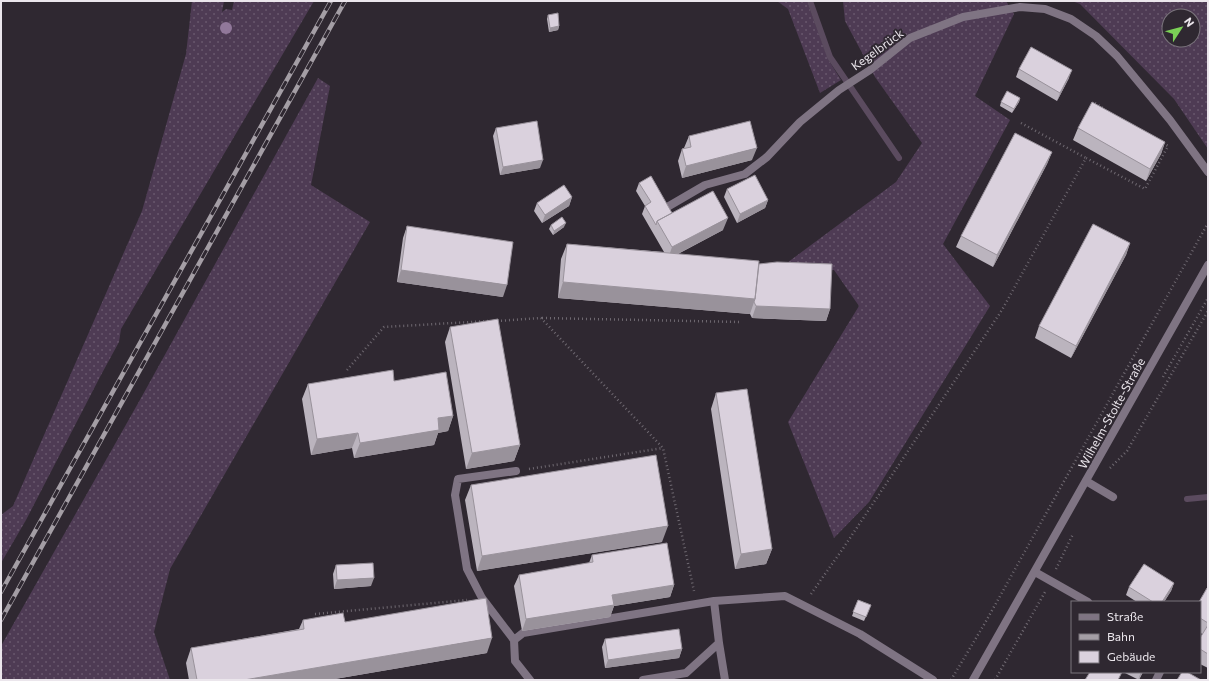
<svg xmlns="http://www.w3.org/2000/svg" width="1209" height="681" font-family="Commissioner,sans-serif">
<style>
.grass{fill:url(#grass-dots);fill-rule:evenodd}
.lines{fill:none;stroke-linecap:round;stroke-linejoin:round}
.stream{stroke:#5b4b5f;stroke-width:6}
.path{stroke:#6f6971;stroke-width:2.5;stroke-dasharray:1 3;stroke-linecap:butt}
.service{stroke:#7f7483;stroke-width:8}
.minor{stroke:#7f7483;stroke-width:8}
.rail-casing{stroke:#a49ea5;stroke-width:4.5}
.rail{stroke:#2f2831;stroke-width:3;stroke-dasharray:9;stroke-linecap:butt}
.tree{fill:#91789a}
.wall{fill:#bbb4be}
.shaded-wall{fill:#99929b}
.building{fill:#dad1dd;stroke:#99929b}
.labels{text-anchor:middle;dominant-baseline:central;stroke-width:4;stroke-linejoin:round;paint-order:stroke}
.street-label{font-size:12px;fill:#ebe6ec;stroke:#2f2831}
</style>
<defs>
<pattern id="grass-dots" width="8" height="8" patternUnits="userSpaceOnUse"><rect width="8" height="8" fill="#4e3b54"/><path d="M2 2h.1M6 6h.1" fill="none" stroke="#68576d" stroke-width="1.8" stroke-linecap="round"/></pattern>
</defs>
<rect width="100%" height="100%" fill="#2f2831"/>
<path class="grass" d="M192,1H224L222,12L226,9L232,10L234,1H314L121,329L119,342L101,375L26,520L1,563V515L13,506L142,211L186,54Z
M777,1H807L828,59L841,80L820,93L788,9Z
M843,1H1006L1014,14L975,96L1010,120L943,244L990,306L869,502L834,538L788,422L859,306L834,270L772,274L896,182L922,143L875,77L845,21Z
M1072,1H1208V149L1174,99L1080,4ZM1169,16H1193V40H1169Z
M318,78L330,86L311,185L370,222L170,569L154,632L170,680H1V646L141,398Z"/>
<g class="lines">
<path class="stream" d="M810,1L830,57L899,158
M1187,499L1208,497"/>
<path class="path" d="M1095,103L1103,108
M1021,123L1086,158
M542,318L741,322
M497,321L541,318L663,448L694,591
M347,370L384,327L488,321
M1163,377L1208,298
M1110,468L1127,451L1208,311
M529,469L663,448
M1056,569L1073,534
M811,594L844,547L1002,310L1086,158L1145,189L1168,146L1163,143
M315,614L467,600
M951,680L985,623L1208,223
M995,680L1045,592"/>
<path class="service" d="M1086,481L1113,497
M1035,572L1088,602
M514,640L482,598L467,569L455,495L458,479L516,471
M719,643L725,680
M530,680L515,661L514,640L523,633L714,601
M643,680L686,673L719,643L714,601L785,596L860,634L933,680
M1156,680L1160,672"/>
<path class="minor" d="M669,206L705,185L745,174L767,157L800,122L839,90L870,70L910,38L963,17L1020,7L1045,9L1071,19L1096,36L1117,56L1170,120L1208,172
M973,680L1208,265"/>
<defs>
<path id="rail" d="M1,592L331,1
M1,620L345,1"/>
</defs>
<use href="#rail" class="rail-casing"/>
<use href="#rail" class="rail"/>
</g>
<circle class="tree" cx="226" cy="28" r="6"/>
<path class="wall" d="M548,15L559,26L558,30L549,32L547,19Z
M1019,69L1069,78L1057,101L1016,77Z
M1020,98L1019,102L1012,113L1000,106L1001,102Z
M496,128L540,168L500,175L493,136Z
M1078,128L1165,142L1161,154L1146,181L1073,140Z
M689,136L752,160L682,178L678,161L682,149L684,148Z
M1052,152L1047,164L993,267L956,247L961,236Z
M639,183L672,213L723,230L678,254L759,264L830,309L826,321L752,318L750,314L558,298L561,259L567,244L664,252L642,214L645,206L636,191Z
M727,189L768,200L765,208L737,223L724,197Z
M572,197L569,206L542,223L534,211L537,203Z
M551,225L564,227L553,235L549,229Z
M407,226L503,297L397,282L403,238Z
M1130,243L1126,255L1071,358L1035,338L1039,326Z
M450,327L520,445L514,461L466,469L445,342Z
M394,381L453,416L448,431L438,433L434,445L354,458L352,448L311,455L302,399L308,384Z
M716,393L772,549L766,564L735,569L711,409Z
M471,485L662,542L477,571L465,500Z
M592,555L674,585L670,597L614,606L610,617L522,631L514,586L519,575L589,563Z
M336,565L371,586L334,589L333,574Z
M1174,583L1171,591L1164,602H1137L1126,595L1129,587Z
M1208,589V668L1200,664V638L1203,634L1200,633V602Z
M858,600L871,605L864,621L852,616Z
M303,620L345,622L487,653L329,680H189L186,663L191,648L299,629Z
M605,639L682,649L679,658L605,668L602,647Z
M1123,672H1143L1139,680Z"/>
<path class="shaded-wall" d="M559,26L558,30L549,32L550,28Z
M1072,70L1069,78L1057,101L1060,93Z
M1020,98L1019,102L1012,113L1014,109Z
M1165,142L1161,154L1146,181L1150,169Z
M757,148L752,160L682,178L686,166Z
M1052,152L1047,164L993,267L997,255Z
M543,160L540,168L500,175L503,167Z
M572,197L569,206L542,223L545,215Z
M768,200L765,208L737,223L740,214Z
M728,218L723,230L668,259L672,247Z
M566,223L564,227L553,235L554,231Z
M1130,243L1126,255L1071,358L1076,346Z
M401,270L507,285L503,297L397,282Z
M563,282L755,299L750,314L558,298Z
M756,306L830,309L826,321L752,318Z
M453,416L448,431L438,433L434,445L354,458L360,443L438,418Z
M358,433L352,448L311,455L317,439Z
M520,445L514,461L466,469L472,453Z
M668,526L662,542L477,571L482,556Z
M772,549L766,564L735,569L741,554Z
M374,578L371,586L334,589L337,580Z
M1174,583L1171,591L1164,602H1162Z
M674,585L670,597L614,606L610,617L522,631L526,619L612,595Z
M492,638L487,653L329,680H244Z
M682,649L679,658L605,668L608,660Z
M1141,672H1143L1138,680Z"/>
<path class="building" d="M558,13L559,26L550,28L548,15Z
M1031,47L1072,70L1060,93L1019,69Z
M1007,91L1020,98L1014,109L1001,102Z
M1092,102L1165,142L1150,169L1078,128Z
M537,121L543,160L503,167L496,128Z
M750,121L757,148L686,166L682,149L691,147L689,136Z
M1015,133L1052,152L997,255L961,236Z
M755,175L768,200L740,214L727,189Z
M651,176L672,213L657,221L656,225L645,206L651,202L639,183Z
M564,185L572,197L545,215L537,203Z
M713,191L728,218L672,247L657,221Z
M562,217L566,223L554,231L551,225Z
M1093,224L1130,243L1076,346L1039,326Z
M407,226L513,242L507,285L401,270Z
M567,244L759,261L755,299L563,282Z
M777,262L832,264L830,309L756,306L754,302L755,299L759,264Z
M498,319L520,445L472,453L450,327Z
M393,370L394,381L446,372L453,416L438,418L439,430L360,443L358,433L317,439L308,384Z
M747,389L772,549L741,554L716,393Z
M656,455L668,526L482,556L471,485Z
M667,543L674,585L612,595L614,605L526,619L519,575L593,562L592,555Z
M373,563L374,578L337,580L336,565Z
M1144,564L1174,583L1162,602H1153L1129,587Z
M1207,588L1208,589V623L1200,618V602H1199Z
M486,598L492,638L244,680H197L191,648L304,629L303,620L343,613L345,622Z
M858,600L871,605L866,617L853,612Z
M1208,625V654L1200,649V638Z
M679,629L682,649L608,660L605,639Z
M1090,672H1122L1118,680H1085Z
M1182,672H1187L1201,680H1177Z"/>
<g class="labels">
<g class="street-label">
<text transform="translate(877 49) rotate(-36)">Kegelbrück</text>
<text transform="translate(1111 413) rotate(-61)">Wilhelm-Stolte-Straße</text>
</g>
</g>
<rect width="1209" height="681" fill="none" stroke="#ebe6ec" stroke-width="4"/>
<rect x="1071" y="601" width="130" height="72" fill="#2f2831" stroke="#7a747c"/>
<rect x="1079" y="614" width="20" height="6" fill="#7f7483" stroke="#7a747c"/>
<text x="1107" y="621" font-size="12" fill="#ebe6ec">Straße</text>
<rect x="1079" y="634" width="20" height="6" fill="#a49ea5" stroke="#7a747c"/>
<text x="1107" y="641" font-size="12" fill="#ebe6ec">Bahn</text>
<rect x="1079" y="651" width="20" height="12" fill="#dad1dd" stroke="#7a747c"/>
<text x="1107" y="661" font-size="12" fill="#ebe6ec">Gebäude</text>
<g transform="translate(1181 28) rotate(54)"><circle r="19" fill="#2f2831" stroke="#7a747c"/>
<path d="M0-3L7 15L0 10L-7 15Z" fill="#7bd156"/>
<text y="-6" font-size="11" font-weight="bold" text-anchor="middle" fill="#ebe6ec">N</text>
</g>
</svg>
